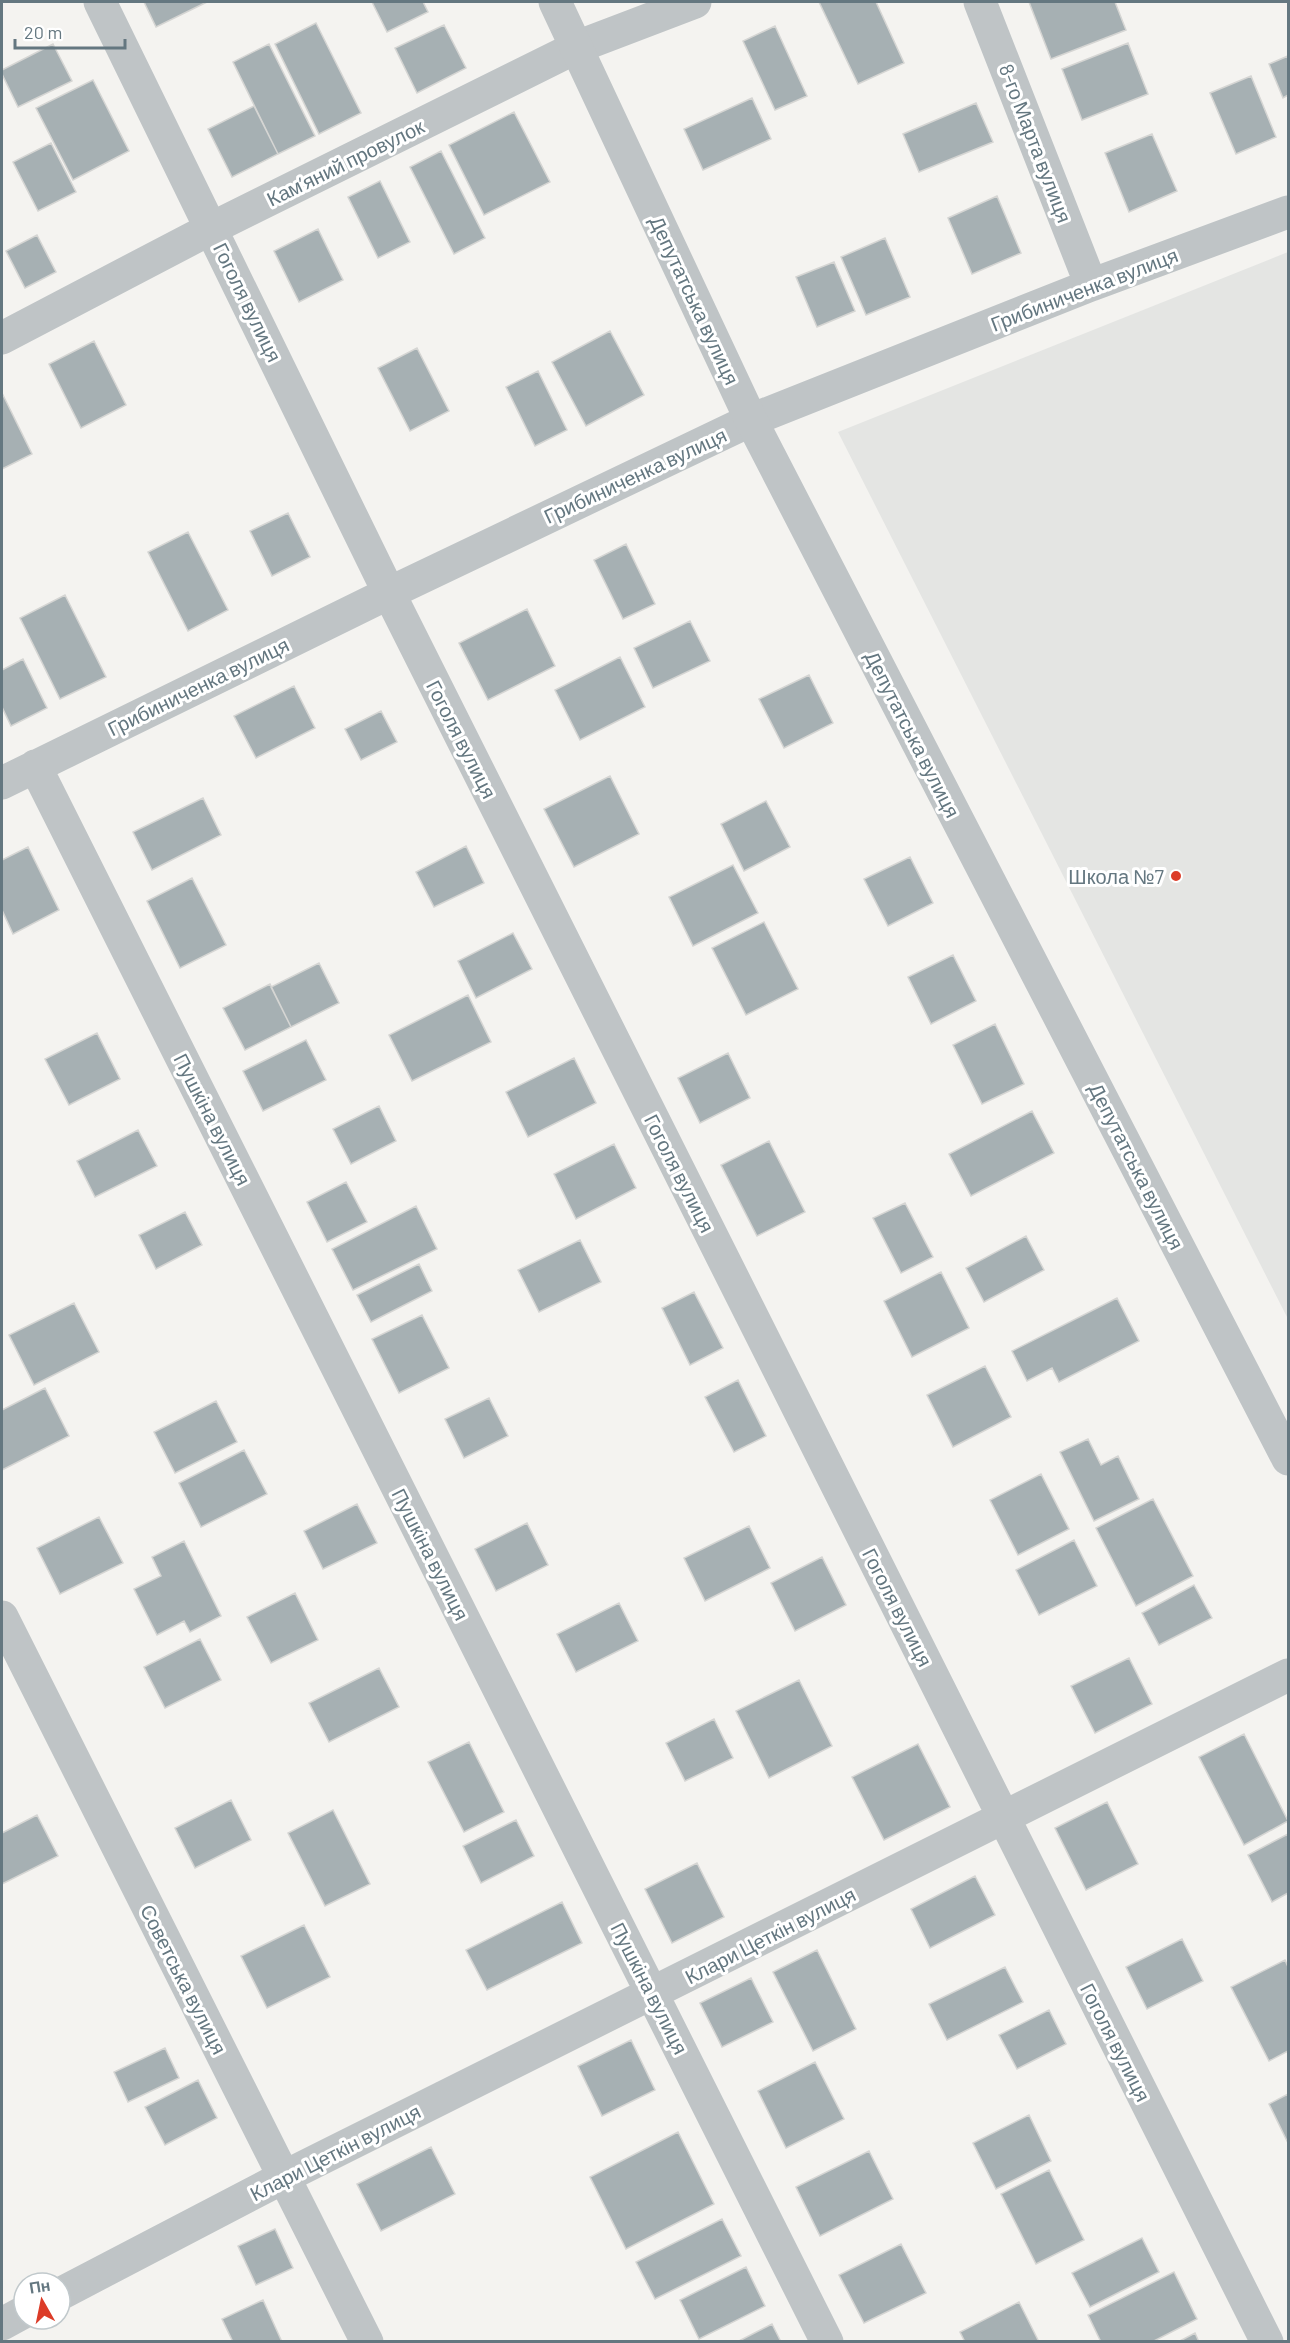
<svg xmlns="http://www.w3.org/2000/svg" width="1290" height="2343" font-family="Barlow,sans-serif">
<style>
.built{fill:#e4e5e3}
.building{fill:#a6b0b3;stroke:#d5d5d3;stroke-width:1.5}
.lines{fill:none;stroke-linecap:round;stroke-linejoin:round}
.minor{stroke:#bfc4c6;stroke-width:33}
.tertiary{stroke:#bfc4c6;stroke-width:33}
.poi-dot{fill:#dc3c28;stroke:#fff;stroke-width:2}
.labels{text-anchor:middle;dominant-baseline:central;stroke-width:6;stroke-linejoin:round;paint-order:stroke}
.street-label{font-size:20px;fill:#647780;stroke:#fff}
.poi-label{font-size:20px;fill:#647780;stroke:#fff;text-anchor:end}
</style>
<rect width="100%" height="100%" fill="#f4f3f0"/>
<path class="built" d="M1288,252V1319L838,432Z"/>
<path class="building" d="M144,2H207L156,27Z
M372,2H423L428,12L387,32Z
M819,2H876L904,63L858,84Z
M1029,2H1115L1126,30L1051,59Z
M316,23L361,113L319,134L275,44Z
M444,25L466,68L417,93L395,48Z
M775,26L807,96L775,110L743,41Z
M1128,43L1148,94L1082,120L1062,69Z
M53,44L72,81L18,107L2,74V70Z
M269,44L315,136L278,154L233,62Z
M1288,56V95L1283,98L1269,64Z
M1251,76L1276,137L1236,154L1210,93Z
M93,80L129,151L73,180L36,108Z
M752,98L771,139L703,170L684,129Z
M976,103L993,142L919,172L903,134Z
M254,106L278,154L232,177L208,129Z
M514,112L550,182L484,215L449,145Z
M1152,134L1177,191L1129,212L1105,153Z
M51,143L76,192L38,211L13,162Z
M441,151L485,238L454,254L410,167Z
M380,181L410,242L378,258L348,197Z
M997,196L1021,253L972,274L948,218Z
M318,229L343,280L299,302L274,251Z
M37,235L56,272L25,288L6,251Z
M885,238L910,297L866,315L841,257Z
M834,262L855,311L817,327L796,277Z
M610,331L644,395L586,426L552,362Z
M94,341L126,405L81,428L49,364Z
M417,348L449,411L410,431L378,368Z
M538,371L567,430L535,446L506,387Z
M2,393L32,454L2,469Z
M288,513L310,557L272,576L250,531Z
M188,532L228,610L188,631L148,552Z
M626,544L655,604L623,619L594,560Z
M65,595L106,677L60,699L20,618Z
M527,609L555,666L488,700L459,643Z
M690,621L710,661L653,688L634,648Z
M620,657L645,707L580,740L555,690Z
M23,659L47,708L11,726L2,707V670Z
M809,675L833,723L784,748L759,699Z
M294,686L315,728L256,758L234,716Z
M381,711L397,742L361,760L345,729Z
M610,776L639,834L574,867L544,809Z
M203,798L221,835L152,870L133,832Z
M766,801L790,847L744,871L721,824Z
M466,846L484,883L434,907L416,872Z
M28,847L59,910L13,934L2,910V860Z
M910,857L933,903L888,926L864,879Z
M733,865L758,913L693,946L669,897Z
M192,878L226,945L180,968L147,901Z
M764,922L798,989L746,1015L712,948Z
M513,933L532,969L476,998L458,961Z
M953,955L976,1001L931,1024L908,977Z
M319,963L339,1003L291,1027L271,987Z
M270,984L291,1027L245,1050L223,1008Z
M468,995L491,1042L412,1081L389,1035Z
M995,1024L1024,1084L982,1104L953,1045Z
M97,1033L120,1079L69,1105L45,1059Z
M306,1040L326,1080L263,1111L243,1071Z
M728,1053L750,1098L700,1123L678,1078Z
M574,1058L596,1103L528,1137L506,1092Z
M379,1106L396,1141L351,1164L333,1129Z
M1032,1111L1054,1153L971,1196L949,1154Z
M138,1130L157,1166L95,1197L77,1161Z
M769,1141L805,1212L757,1236L721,1165Z
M614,1144L636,1188L576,1219L554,1174Z
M346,1182L367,1222L327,1242L307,1202Z
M905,1203L933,1257L901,1273L873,1218Z
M416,1206L437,1249L353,1290L332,1249Z
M185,1212L202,1245L156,1269L139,1235Z
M1026,1236L1044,1270L984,1302L966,1268Z
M580,1240L601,1282L539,1312L518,1270Z
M419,1264L432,1291L371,1322L357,1295Z
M941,1272L969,1328L912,1357L884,1301Z
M694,1292L723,1348L690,1365L662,1308Z
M1117,1298L1139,1341L1059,1382L1052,1368L1027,1381L1012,1351Z
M74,1303L99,1352L34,1385L9,1335Z
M422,1315L449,1368L399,1393L372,1339Z
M985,1366L1011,1417L953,1447L927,1395Z
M738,1380L766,1436L734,1452L705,1397Z
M45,1388L69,1436L2,1470V1410Z
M489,1398L508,1436L464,1458L445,1419Z
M216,1401L237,1442L175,1473L154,1432Z
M1088,1439L1101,1465L1118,1456L1139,1499L1094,1521L1060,1452Z
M244,1450L267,1494L201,1527L179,1483Z
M1041,1474L1069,1529L1018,1555L990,1500Z
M1153,1499L1193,1576L1136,1606L1096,1528Z
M357,1504L377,1543L323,1569L304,1531Z
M99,1517L123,1563L60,1594L37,1548Z
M527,1523L548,1565L496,1591L475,1549Z
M749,1526L770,1568L705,1601L684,1558Z
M1074,1540L1097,1586L1039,1615L1016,1570Z
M184,1541L221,1616L190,1632L184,1621L157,1635L134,1589L161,1576L152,1557Z
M822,1557L846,1605L795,1631L771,1583Z
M1194,1585L1212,1618L1159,1645L1142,1613Z
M295,1593L318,1640L271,1663L247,1617Z
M619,1603L638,1641L576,1672L557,1634Z
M200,1639L221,1680L165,1708L144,1667Z
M1129,1658L1152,1704L1095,1733L1071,1686Z
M379,1668L399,1707L329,1742L309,1703Z
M799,1680L832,1746L769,1778L736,1711Z
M714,1719L733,1758L685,1781L666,1743Z
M1244,1734L1288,1821L1244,1845L1199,1757Z
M469,1742L504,1812L464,1832L428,1762Z
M918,1744L950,1807L884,1840L852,1777Z
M231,1800L251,1840L195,1868L175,1828Z
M1107,1802L1138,1864L1086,1890L1055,1828Z
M333,1810L370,1884L325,1906L288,1833Z
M37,1815L58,1856L2,1884V1833Z
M516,1820L534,1856L481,1883L463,1846Z
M1288,1834V1893L1272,1902L1248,1855Z
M697,1863L724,1917L672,1943L645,1889Z
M975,1876L995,1915L930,1948L911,1909Z
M562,1902L582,1943L487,1990L466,1950Z
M304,1925L330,1977L267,2008L241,1956Z
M1182,1939L1203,1981L1147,2009L1126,1967Z
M817,1950L856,2029L813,2051L773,1972Z
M1285,1960L1288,1967V2051L1269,2061L1231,1987Z
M1005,1967L1023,2002L947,2040L929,2004Z
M751,1978L773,2022L722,2047L700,2003Z
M1049,2010L1066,2044L1017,2069L999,2035Z
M631,2040L655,2090L602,2116L578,2066Z
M165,2048L179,2078L128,2102L114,2072Z
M815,2062L844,2119L786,2148L758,2091Z
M198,2080L217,2118L165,2145L145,2107Z
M1288,2094V2143L1269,2104Z
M1029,2115L1051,2161L996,2189L973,2143Z
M678,2132L714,2204L626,2249L590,2177Z
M431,2147L455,2194L381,2231L357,2184Z
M869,2151L893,2199L820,2236L796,2187Z
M1049,2170L1084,2240L1036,2264L1001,2194Z
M722,2219L741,2256L655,2299L636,2262Z
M275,2229L293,2268L256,2285L238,2246Z
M1142,2238L1159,2272L1090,2307L1072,2273Z
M901,2244L926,2293L864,2323L839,2275Z
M746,2267L765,2306L699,2339L680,2300Z
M1174,2272L1197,2319L1152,2342H1101L1088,2315Z
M263,2300L282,2342H233L222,2319Z
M1019,2302L1039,2342H965L960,2332Z
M772,2324L781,2342H737Z
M1195,2333L1199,2342H1178Z"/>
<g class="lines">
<path class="minor" d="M100,2L389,593L1267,2342
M980,2L1091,285
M2,338L212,228L577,47L695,2
M35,766L827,2342
M2,783L389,593L751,420L1091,285L1288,212
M60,2294L284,2177L1288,1675
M2,2324L24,2312"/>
<path class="tertiary" d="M555,2L751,420L1288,1459
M2,1617L367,2342"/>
</g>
<circle class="poi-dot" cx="1176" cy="876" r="6"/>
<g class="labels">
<g class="street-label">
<text transform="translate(1036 143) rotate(69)">8-го Марта вулиця</text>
<text transform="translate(345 162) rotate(-26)">Кам’яний провулок</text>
<text transform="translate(1084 289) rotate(-21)">Грибиниченка вулиця</text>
<text transform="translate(695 300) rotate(65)">Депутатська вулиця</text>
<text transform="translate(248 302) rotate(64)">Гоголя вулиця</text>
<text transform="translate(635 475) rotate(-25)">Грибиниченка вулиця</text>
<text transform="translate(198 686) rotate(-26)">Грибиниченка вулиця</text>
<text transform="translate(913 734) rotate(63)">Депутатська вулиця</text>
<text transform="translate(462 739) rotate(63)">Гоголя вулиця</text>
<text transform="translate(213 1119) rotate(63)">Пушкіна вулиця</text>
<text transform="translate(1137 1166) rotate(63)">Депутатська вулиця</text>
<text transform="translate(680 1173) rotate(63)">Гоголя вулиця</text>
<text transform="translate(431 1554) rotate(63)">Пушкіна вулиця</text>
<text transform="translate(898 1607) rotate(63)">Гоголя вулиця</text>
<text transform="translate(770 1935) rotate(-27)">Клари Цеткін вулиця</text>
<text transform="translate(184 1979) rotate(63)">Советська вулиця</text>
<text transform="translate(650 1988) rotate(63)">Пушкіна вулиця</text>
<text transform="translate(1116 2042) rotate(63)">Гоголя вулиця</text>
<text transform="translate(335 2152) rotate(-27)">Клари Цеткін вулиця</text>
</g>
<g class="poi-label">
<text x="1164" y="876">Школа №7</text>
</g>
</g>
<rect width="1290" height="2343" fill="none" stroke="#647780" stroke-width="6"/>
<g transform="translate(42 2301) rotate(351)"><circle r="28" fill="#ffffff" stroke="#c1c9cc" stroke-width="1.5"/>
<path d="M0-4.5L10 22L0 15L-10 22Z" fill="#dc3c28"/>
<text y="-9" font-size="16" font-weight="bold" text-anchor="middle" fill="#647780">Пн</text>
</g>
<path d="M15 39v9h110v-9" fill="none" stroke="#647780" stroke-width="3"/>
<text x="24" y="39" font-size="18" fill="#647780" stroke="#ffffff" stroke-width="4.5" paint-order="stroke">20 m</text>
</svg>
